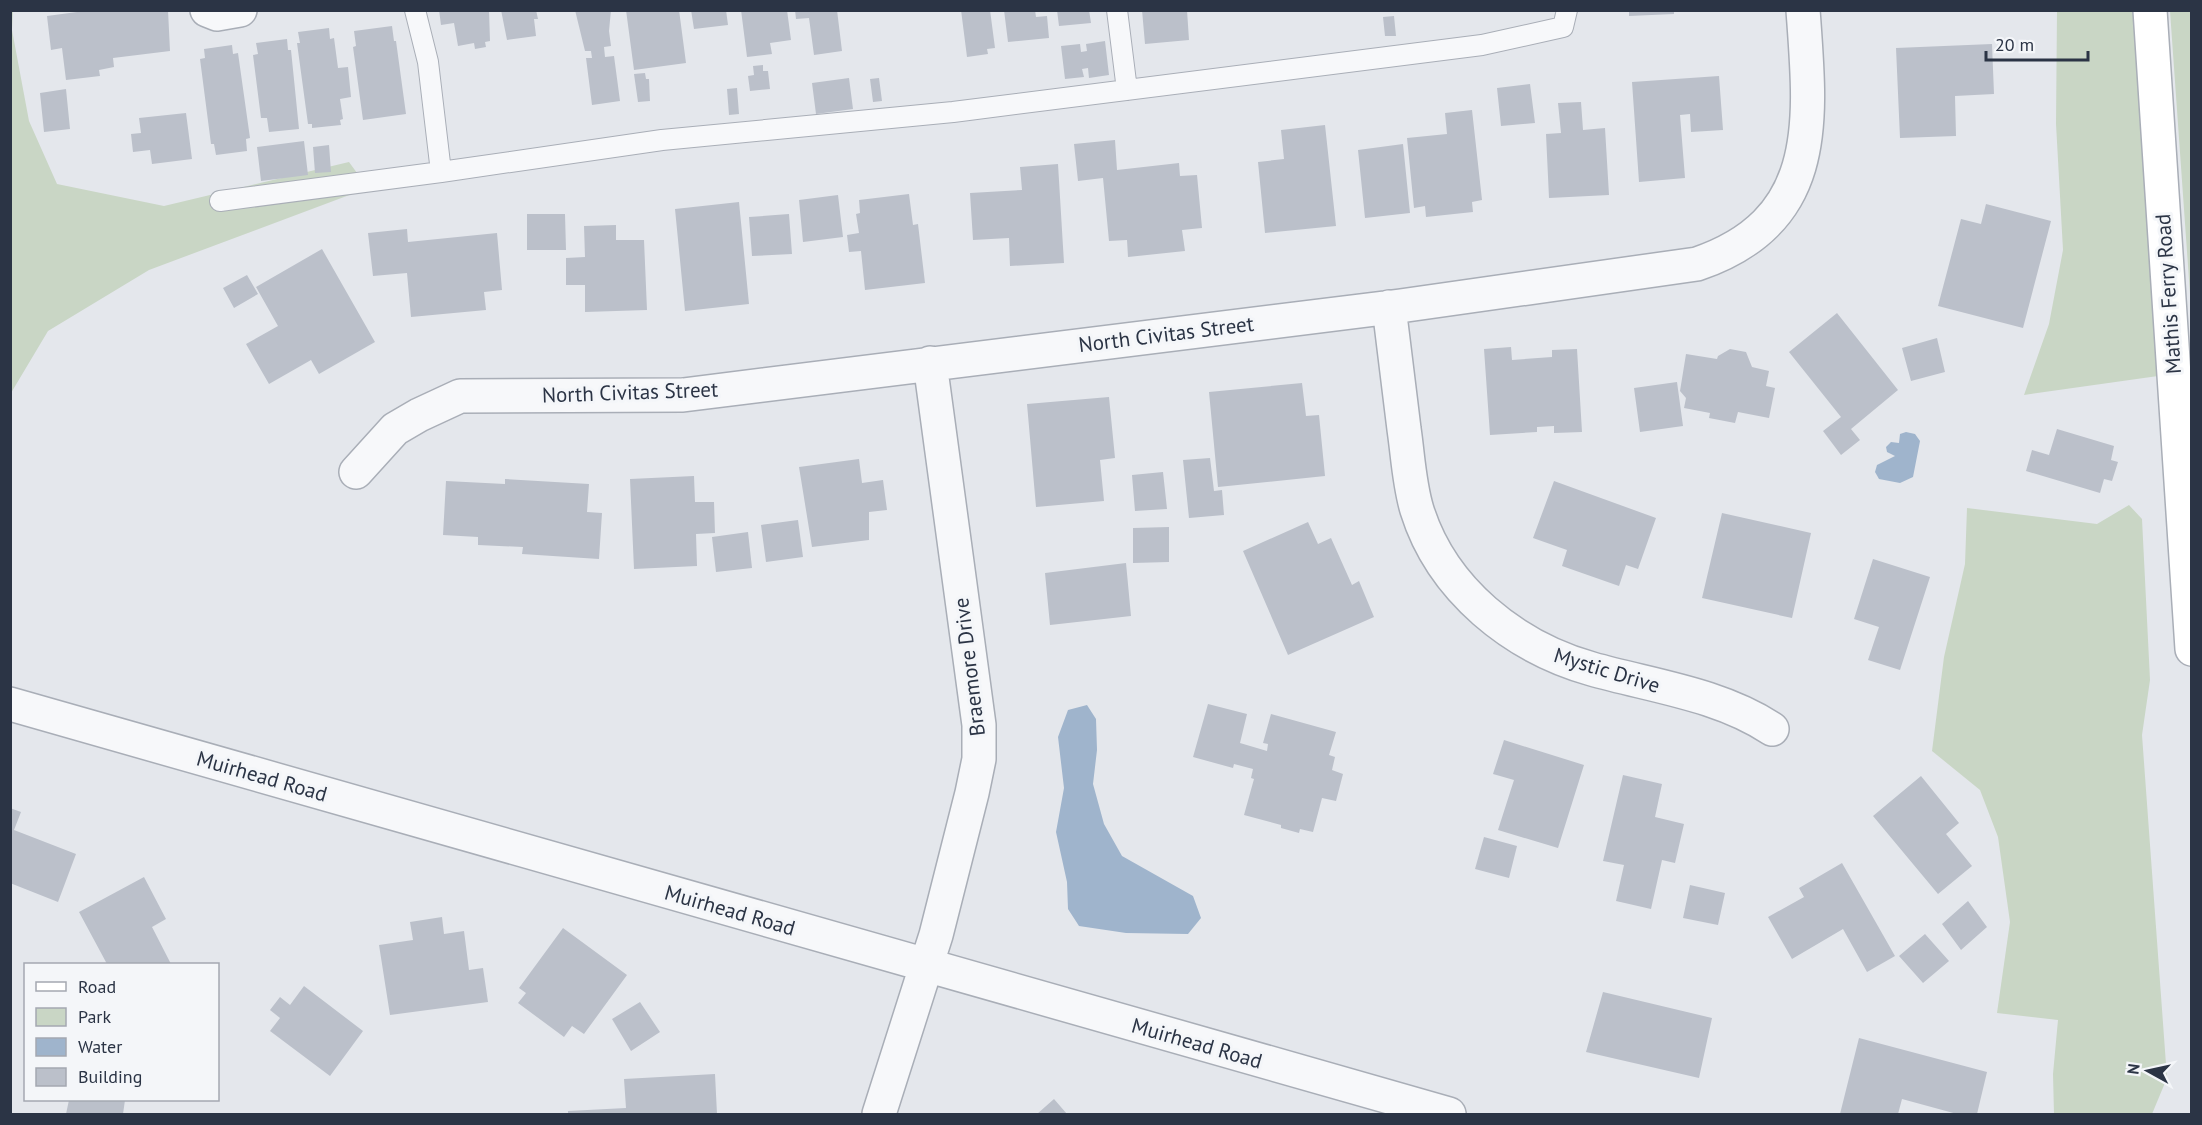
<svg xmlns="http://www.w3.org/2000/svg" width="2202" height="1125" font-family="'PT Sans',sans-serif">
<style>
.green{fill:#c9d6c5}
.water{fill:#9fb4cc}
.building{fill:#bbc0ca}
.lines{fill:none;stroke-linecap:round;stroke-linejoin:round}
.service-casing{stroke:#a9aeb7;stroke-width:22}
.minor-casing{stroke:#a9aeb7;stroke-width:36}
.secondary-casing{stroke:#a9aeb7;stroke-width:36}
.service{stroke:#f7f8fa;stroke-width:20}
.minor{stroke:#f7f8fa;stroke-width:33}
.secondary{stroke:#fff;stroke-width:33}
.labels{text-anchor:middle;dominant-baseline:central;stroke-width:6;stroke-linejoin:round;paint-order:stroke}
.street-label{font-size:21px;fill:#2b3445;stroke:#f4f6f9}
</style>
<rect width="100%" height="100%" fill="#e4e7ec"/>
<path class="green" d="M11,11H13L12,30L29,121L57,184L164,206L349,162L368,188L149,270L48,331L11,393Z
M2057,11H2136L2158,376L2024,395L2049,324L2063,250L2056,124Z
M2170,11H2191V308Z
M2129,505L2142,519L2150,680L2142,735L2167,1078L2152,1114H2054L2053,1074L2058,1020L1997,1013L2010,922L1998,837L1980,790L1932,751L1944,657L1965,564L1967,508L2097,524Z"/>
<path class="water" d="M1906,432L1915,434L1920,441L1913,477L1900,483L1879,479L1875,472L1877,465L1895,456L1887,452L1886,447L1891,442L1899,443L1900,434Z
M1087,705L1096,719L1097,750L1093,784L1104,824L1122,856L1193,896L1201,918L1188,934L1126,933L1079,926L1068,909L1067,882L1056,832L1064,788L1058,737L1068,710Z"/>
<path class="building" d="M92,10H168L170,51L113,58L114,67L99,70L100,76L66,80L62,48L51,50L47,16Z
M439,10H489L490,41L485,42L486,47L475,49L474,43L458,46L454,23L441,25Z
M501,10H536L538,19H534L536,36L507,40Z
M575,10H611L609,31L611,46L604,47L605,57L614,56L620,101L592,105L586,58H592L591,51H585Z
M626,10H679L686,63L634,70Z
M691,10H726L728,25L694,29Z
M741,10H787L791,40L770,43L772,54L747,57Z
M795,10H837L842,51L814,55L809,18L796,19Z
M961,10H990L995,48L987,49L988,54L967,57Z
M1004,10H1035L1036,17L1047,16L1049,38L1008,42Z
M1057,10H1089L1091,23L1059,26Z
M1142,10H1187L1189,40L1145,44Z
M1629,10H1674V14L1629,16Z
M1394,16L1396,36H1385L1383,17Z
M392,26L394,41H396L406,114L363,120L353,47L356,46L354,31Z
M329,28L330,39L334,38L338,68L348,67L351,97L340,99L343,119L340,120L341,125L312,128V124H308L297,43H300L298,32Z
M287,39L288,50H291L299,129L269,132L267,118H261L253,55L258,54L256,43Z
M1105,41L1109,75L1089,78L1088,68L1082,69L1084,77L1065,79L1061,46L1080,44L1081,52L1087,51L1086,44Z
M1992,44L1994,94L1955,96L1956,136L1900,138L1896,48Z
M232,45L233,54L238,53L250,138L246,139L247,151L216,155L214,144H211L200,59L205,58L204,49Z
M763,65V71H768L770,89L750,91L748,76L754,75L753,66Z
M645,73L646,79H649L650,101L638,102L634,74Z
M1719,76L1723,130L1691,132L1690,114L1680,115L1685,178L1639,182L1632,82Z
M849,78L853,109L816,114L812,83Z
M879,78L882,101L873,102L870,79Z
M1530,84L1535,123L1501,126L1497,88Z
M737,88L739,114L729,115L727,89Z
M66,89L70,129L44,132L40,93Z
M1581,102L1583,130L1605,128L1609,195L1549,198L1546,134L1561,133L1558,103Z
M1472,110L1482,200L1472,202L1473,212L1426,217L1425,206L1414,208L1407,138L1447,134L1445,113Z
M186,113L192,159L152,164L150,150L133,152L131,134L141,133L139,118Z
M1325,125L1336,226L1265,233L1258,162L1284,159L1281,130Z
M1115,140L1117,170L1179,163L1180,176L1197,175L1202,228L1182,230L1185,251L1128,257L1127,240L1109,241L1103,178L1078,181L1074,144Z
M304,141L308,175L261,181L257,147Z
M1403,144L1410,213L1365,218L1358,150Z
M329,145L331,172L315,173L313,147Z
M1058,164L1064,263L1010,266L1009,238L973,240L970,193L1022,190L1020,167Z
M909,194L913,225L918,224L925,283L865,290L861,251L849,252L847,235L859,233L856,214L860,213L859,200Z
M838,195L843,237L803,242L799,200Z
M739,202L749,304L685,311L675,209Z
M1986,204L2051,221L2023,328L1938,306L1961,219L1981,224Z
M527,214H565L566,250H527Z
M789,214L792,254L752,256L749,217Z
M616,225V240H644L647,310L585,312V285H566V258L585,257L584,226Z
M407,229L408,242L497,233L502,290L484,292L486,310L411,317L407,273L373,276L368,233Z
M322,249L375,342L319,374L311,360L269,384L246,344L278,326L256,287Z
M247,275L258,294L234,308L223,288Z
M1837,313L1898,390L1851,429L1860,440L1841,455L1823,431L1841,417L1789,352Z
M1937,338L1945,372L1911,381L1902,348Z
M1511,347L1512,360L1552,357V350L1577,349L1582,432L1554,433V426L1537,427V432L1490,435L1484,349Z
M1730,349L1746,352L1752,367L1769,371L1766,386L1775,388L1769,418L1738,412L1735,423L1709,418L1710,413L1684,408L1686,398L1680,391L1686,354L1717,359L1718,356Z
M1677,382L1683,426L1640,432L1634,388Z
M1302,383L1306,416L1319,415L1325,476L1218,487L1209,392Z
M1109,397L1115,458L1100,460L1104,501L1036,507L1027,404Z
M2057,429L2114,446L2111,460L2118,462L2112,481L2104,479L2100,493L2026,471L2032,450L2049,455Z
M1210,458L1214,491L1222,490L1224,515L1189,518L1183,460Z
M859,459L862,483L883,480L887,510L869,512V540L812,547L799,467Z
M1163,472L1167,509L1135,511L1132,475Z
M694,476L695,502H714L715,533L696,534L697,566L634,569L630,479Z
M505,479L589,484L587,512L602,513L599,559L522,554L523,547L478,545V537L443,535L446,481L505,484Z
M1554,481L1656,518L1638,569L1626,565L1619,586L1562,566L1567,550L1533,538Z
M1722,513L1811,533L1792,618L1702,598Z
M798,520L803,557L766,562L761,525Z
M1308,522L1318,544L1331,538L1352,585L1359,581L1374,617L1288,655L1243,551Z
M1169,527V562L1133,563V528Z
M748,532L752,568L716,572L712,537Z
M1873,559L1930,577L1900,670L1868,660L1879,627L1854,619Z
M1126,563L1131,616L1050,625L1045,573Z
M1208,704L1247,714L1240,743L1267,751L1268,744L1263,743L1271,714L1336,732L1329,755L1335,757L1332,770L1343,774L1336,801L1322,798L1313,832L1300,829L1299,833L1281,828V825L1244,815L1254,779L1251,778L1253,769L1234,764L1233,768L1193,757Z
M1504,740L1584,765L1558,848L1498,830L1514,780L1493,774Z
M1623,775L1662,784L1655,817L1684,824L1675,863L1662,860L1651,909L1616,901L1624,865L1603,861Z
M1921,776L1959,823L1946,834L1972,866L1938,894L1873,816Z
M10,808L21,812L14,830L76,854L58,902L10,883Z
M1484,837L1517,846L1509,878L1475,869Z
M1842,863L1895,956L1867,972L1843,929L1792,959L1768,917L1804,897L1799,888Z
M144,877L166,919L152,927L171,964H107L79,912Z
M1690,885L1725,893L1718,925L1683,918Z
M1968,901L1987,927L1961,950L1942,924Z
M442,917L444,934L464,931L469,970L483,968L488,1002L390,1015L379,945L413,940L410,922Z
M563,928L627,975L584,1034L572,1026L564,1037L518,1003L526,993L519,988Z
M1925,934L1949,961L1923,983L1899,956Z
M304,986L363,1031L330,1076L270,1031L280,1018L270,1010L280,997L290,1005Z
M1603,992L1712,1018L1699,1078L1586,1052Z
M640,1002L660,1032L631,1051L612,1019Z
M1859,1038L1987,1072L1977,1114H1957L1902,1099L1898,1114H1840Z
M715,1074L717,1114H568V1111L626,1108L624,1079Z
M1054,1099L1067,1114H1037Z
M69,1100H125L123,1114H66Z"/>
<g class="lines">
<defs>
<path id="service" d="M415,10L428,62L441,172L662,140L953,112L1482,45L1563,27L1567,10
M1117,10L1127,90
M220,201L441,172"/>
<path id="minor" d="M207,10L217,14L240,10
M1389,307C1394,348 1399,388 1404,429C1408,456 1409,484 1417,510C1442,590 1514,647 1592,669C1652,686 1719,694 1772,729
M356,472L395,429L419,415L460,396L683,395L1400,306L1697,264C1823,221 1811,120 1803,10
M10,704L1449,1114
M879,1114L936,935L972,793L979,759V725L930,363"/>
<path id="secondary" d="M2150,10L2192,649"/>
</defs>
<use href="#service" class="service-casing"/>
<use href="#minor" class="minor-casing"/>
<use href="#secondary" class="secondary-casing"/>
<use href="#service" class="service"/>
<use href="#minor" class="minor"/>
<use href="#secondary" class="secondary"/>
</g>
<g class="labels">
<g class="street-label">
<text transform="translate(2168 294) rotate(-94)">Mathis Ferry Road</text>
<text transform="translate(1166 334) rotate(-7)">North Civitas Street</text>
<text transform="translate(630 392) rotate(-2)">North Civitas Street</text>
<text transform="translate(969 667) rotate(-97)">Braemore Drive</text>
<text transform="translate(1607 670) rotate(17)">Mystic Drive</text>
<text transform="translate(262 776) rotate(16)">Muirhead Road</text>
<text transform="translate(730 910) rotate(16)">Muirhead Road</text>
<text transform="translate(1197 1043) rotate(16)">Muirhead Road</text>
</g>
</g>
<rect width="2202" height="1125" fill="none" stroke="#2b3445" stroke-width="24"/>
<rect x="24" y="963" width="195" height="138" fill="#f4f6f9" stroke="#a4a8b1" stroke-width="1.5"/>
<rect x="36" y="982" width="30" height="9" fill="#ffffff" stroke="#a4a8b1" stroke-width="1.5"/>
<text x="78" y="993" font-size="18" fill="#2b3445">Road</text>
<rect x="36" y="1008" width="30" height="18" fill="#c9d6c5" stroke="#a4a8b1" stroke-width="1.5"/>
<text x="78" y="1023" font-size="18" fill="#2b3445">Park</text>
<rect x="36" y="1038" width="30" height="18" fill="#9fb4cc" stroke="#a4a8b1" stroke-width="1.5"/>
<text x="78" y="1053" font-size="18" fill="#2b3445">Water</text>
<rect x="36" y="1068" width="30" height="18" fill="#bbc0ca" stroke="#a4a8b1" stroke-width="1.5"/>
<text x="78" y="1083" font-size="18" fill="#2b3445">Building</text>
<g transform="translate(2148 1071) rotate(278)" stroke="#f4f6f9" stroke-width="4.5" paint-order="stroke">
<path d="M0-4.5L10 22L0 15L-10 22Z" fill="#2b3445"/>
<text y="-9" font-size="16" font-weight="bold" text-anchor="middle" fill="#2b3445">N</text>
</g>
<path d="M1986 51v9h102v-9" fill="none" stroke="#2b3445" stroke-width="3"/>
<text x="1995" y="51" font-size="18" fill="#2b3445" stroke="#f4f6f9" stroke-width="4.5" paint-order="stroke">20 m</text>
</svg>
